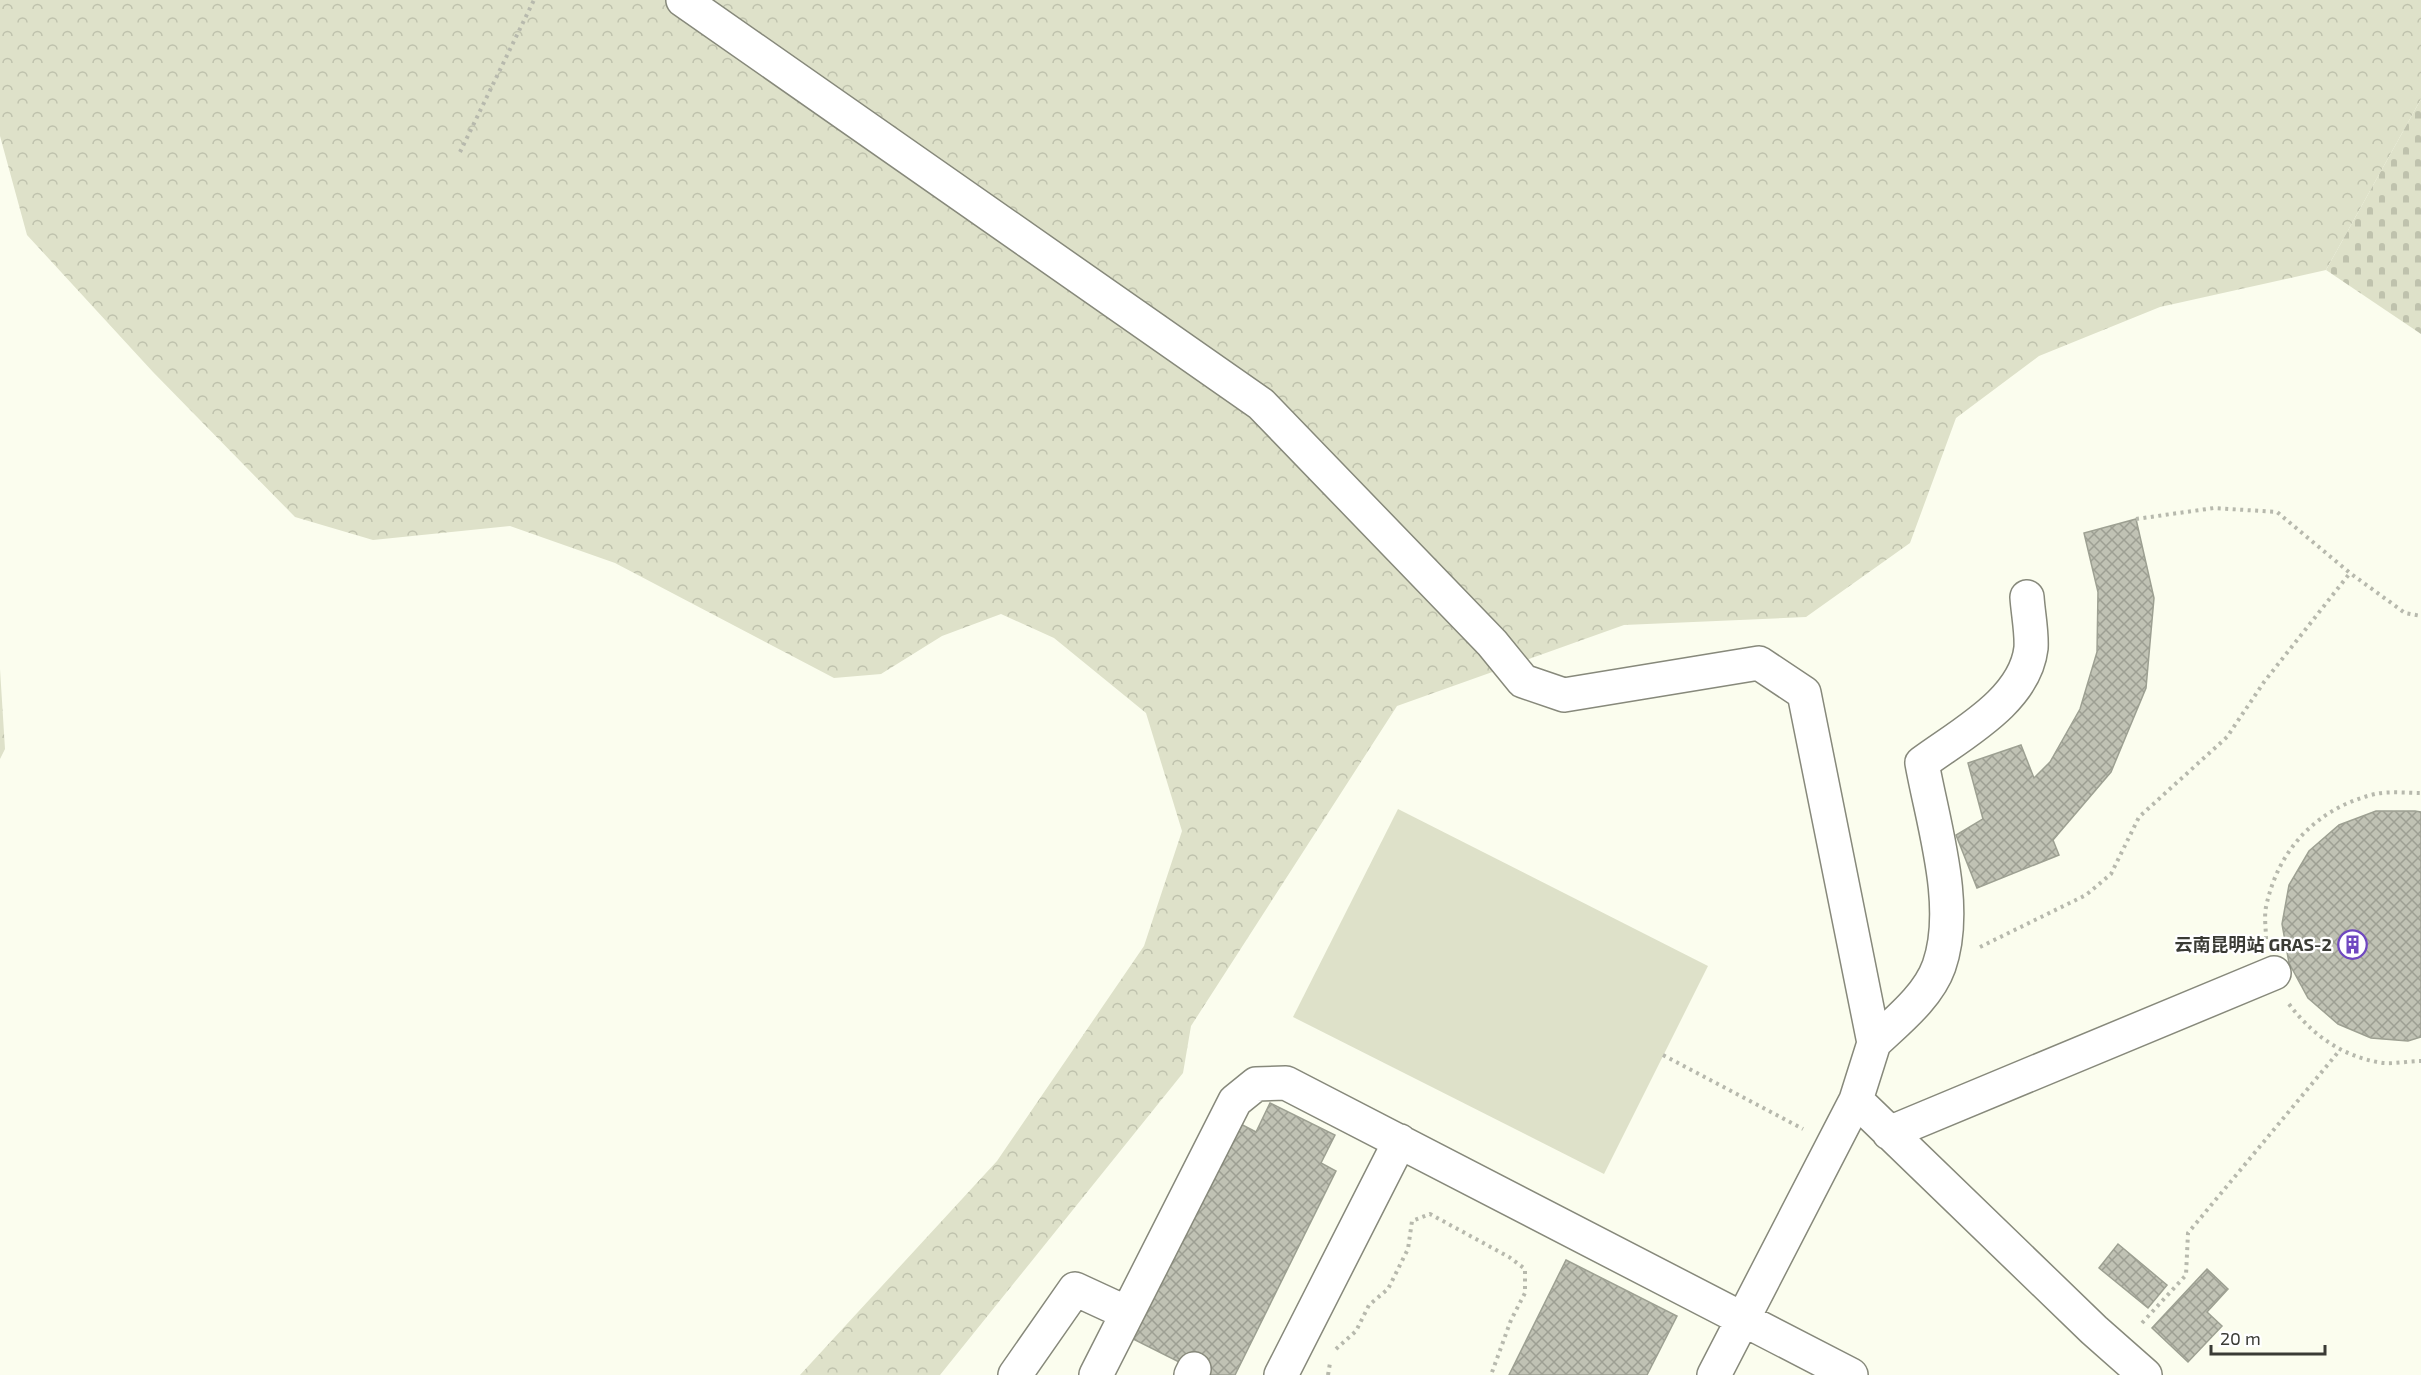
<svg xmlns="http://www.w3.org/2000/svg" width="2421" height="1375" font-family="'Exo 2','Noto Sans SC',sans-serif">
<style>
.forest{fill:url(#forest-crowns)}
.cemetery{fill:url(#cemetery-stones)}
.pitch{fill:#dee1c9}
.building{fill:url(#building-cross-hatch);stroke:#9da092;stroke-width:1.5}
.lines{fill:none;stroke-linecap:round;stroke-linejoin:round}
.minor-casing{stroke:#87897b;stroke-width:36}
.path{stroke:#b7b9ad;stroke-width:4;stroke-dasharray:3 4.5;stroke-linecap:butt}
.minor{stroke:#fff;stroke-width:33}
.labels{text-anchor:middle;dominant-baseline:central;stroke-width:4.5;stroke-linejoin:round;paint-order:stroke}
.poi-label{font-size:18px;font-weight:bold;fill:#3a3b35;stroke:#fff;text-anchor:end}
</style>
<defs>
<pattern id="forest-crowns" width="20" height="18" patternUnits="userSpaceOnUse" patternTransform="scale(1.5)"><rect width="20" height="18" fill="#dee1c9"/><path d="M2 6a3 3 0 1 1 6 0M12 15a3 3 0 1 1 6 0" fill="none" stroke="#bfc2ad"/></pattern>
<pattern id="cemetery-stones" width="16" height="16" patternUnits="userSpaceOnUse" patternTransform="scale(1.5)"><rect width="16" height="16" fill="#dee1c9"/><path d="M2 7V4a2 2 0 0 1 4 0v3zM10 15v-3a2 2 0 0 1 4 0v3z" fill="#bfc2ad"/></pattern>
<pattern id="building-cross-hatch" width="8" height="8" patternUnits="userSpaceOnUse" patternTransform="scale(1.5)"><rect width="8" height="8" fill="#c0c2b4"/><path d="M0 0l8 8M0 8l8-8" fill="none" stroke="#9d9f93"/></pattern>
</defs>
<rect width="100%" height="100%" fill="#fbfdee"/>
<path class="forest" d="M0,0H2421V99L2326,270L2160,307L2039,356L1956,418L1910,543L1806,617L1624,625L1397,706L1191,1026L1183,1073L940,1375H800L997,1161L1144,946L1182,831L1146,713L1054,638L1001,614L942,636L881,674L834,678L615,563L510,526L373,540L295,517L153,372L27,235L0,136Z
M0,669L5,749L0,759Z"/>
<path class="cemetery" d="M2421,99V334L2326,270Z"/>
<path class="pitch" d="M1398,809L1708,966L1604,1174L1293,1017Z"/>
<path class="building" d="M2136,519L2154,598L2146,688L2111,772L2053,840L2059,855L1977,888L1956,835L1983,819L1968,763L2021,745L2034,778L2050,762L2080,709L2097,652L2098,592L2084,533Z
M2376,811H2415L2421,812V1037L2408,1041L2371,1038L2338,1024L2308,998L2289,963L2282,924L2289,885L2309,851L2339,825Z
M1270,1103L1335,1135L1321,1163L1336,1171L1235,1375H1205L1127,1336L1235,1121L1256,1132Z
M2118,1244L2167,1285L2148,1308L2099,1268Z
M1566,1260L1677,1316L1647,1375H1509Z
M2207,1269L2228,1289L2207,1312L2222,1326L2188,1362L2152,1328Z"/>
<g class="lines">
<defs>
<path id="minor" d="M683,0L1261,404L1492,643L1523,681L1564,695L1759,663L1804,693L1874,1043L1856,1100L2094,1330L2145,1375
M1874,1043C1897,1021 1928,997 1939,966C1960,906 1933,824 1922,763C1961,734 2025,701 2031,648C2032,632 2028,613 2027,597
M1889,1133L2274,973
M1015,1375L1075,1289L1127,1313
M1096,1375L1235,1101L1256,1084L1286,1083L1851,1375
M1191,1375L1194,1369
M1281,1375L1400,1141
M1714,1375L1856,1100"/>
</defs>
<use href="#minor" class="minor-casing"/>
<path class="path" d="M460,152L534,0
M2136,519L2214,508L2277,512L2350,573L2405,613L2421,616
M2266,939C2266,929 2264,917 2266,907C2278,849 2317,808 2375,794C2389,791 2407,793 2421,793
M1980,947L2086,895L2111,874L2139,817L2227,737L2264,682L2350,573
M2289,1004C2313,1036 2343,1057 2383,1063C2395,1064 2409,1061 2421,1061
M1663,1055L1803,1129
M2142,1323L2186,1275L2188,1233L2340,1050
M1336,1349L1356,1331L1369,1305L1388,1289L1408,1249L1412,1221L1430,1214L1509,1257L1525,1269V1293L1511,1320L1491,1375
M1328,1375L1330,1363"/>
<use href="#minor" class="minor"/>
</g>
<defs>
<symbol id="building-ring" viewBox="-11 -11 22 22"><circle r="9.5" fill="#fff" stroke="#6f47c0" stroke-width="1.5"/><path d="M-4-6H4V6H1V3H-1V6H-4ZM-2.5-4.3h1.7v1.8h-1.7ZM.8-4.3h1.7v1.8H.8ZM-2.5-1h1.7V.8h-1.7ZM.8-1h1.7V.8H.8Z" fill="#6f47c0"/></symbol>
</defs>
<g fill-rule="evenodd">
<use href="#building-ring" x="2336" y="928" width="33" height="33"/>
</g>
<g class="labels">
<g class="poi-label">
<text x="2332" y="944">云南昆明站 GRAS-2</text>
</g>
</g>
<path d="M2211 1345v9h114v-9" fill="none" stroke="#3a3b35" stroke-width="3"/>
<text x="2220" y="1345" font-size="18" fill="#3a3b35" stroke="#ffffff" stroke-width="4.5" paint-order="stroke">20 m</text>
</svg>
